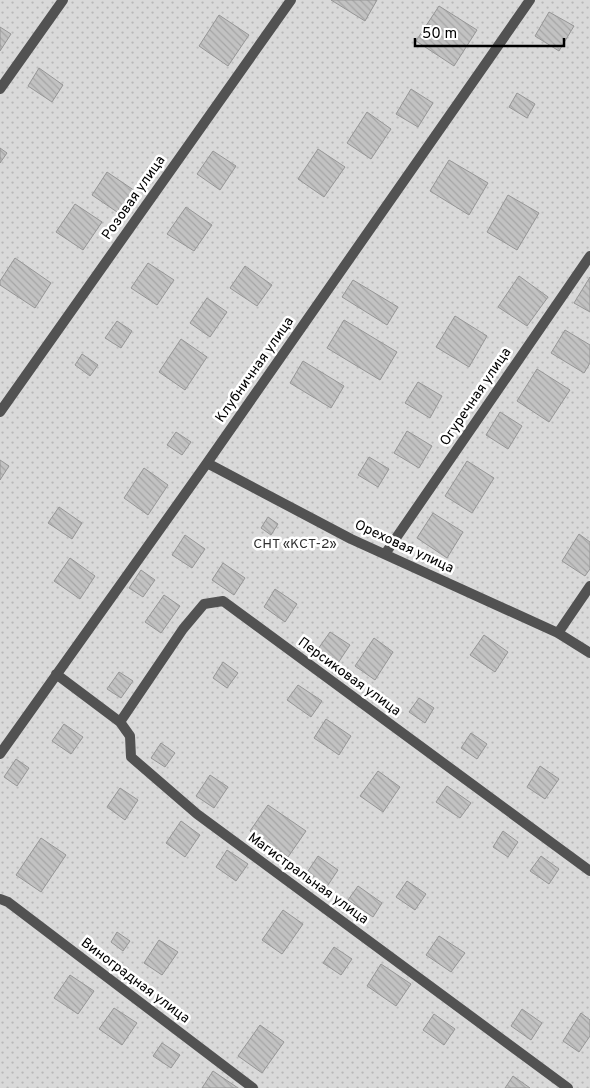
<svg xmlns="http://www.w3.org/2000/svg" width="590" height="1088" font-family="Overpass,sans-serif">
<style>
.garden{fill:url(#garden-dots)}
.building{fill:url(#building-back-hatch);stroke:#969696}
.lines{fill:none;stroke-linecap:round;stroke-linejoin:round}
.street{stroke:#525252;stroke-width:10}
.labels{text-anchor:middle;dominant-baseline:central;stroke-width:5;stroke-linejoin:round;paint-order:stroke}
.street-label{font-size:14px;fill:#000;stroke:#fff}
.park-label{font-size:14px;fill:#303030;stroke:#fff}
</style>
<defs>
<pattern id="garden-dots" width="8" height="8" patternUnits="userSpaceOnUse" patternTransform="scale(1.25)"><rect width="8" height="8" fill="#d9d9d9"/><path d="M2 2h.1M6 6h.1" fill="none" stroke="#b8b8b8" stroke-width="1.8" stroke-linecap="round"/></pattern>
<pattern id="building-back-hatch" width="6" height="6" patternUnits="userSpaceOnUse" patternTransform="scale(1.25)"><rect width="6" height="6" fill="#c2c2c2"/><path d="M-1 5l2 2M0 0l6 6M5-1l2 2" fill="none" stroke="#a5a5a5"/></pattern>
</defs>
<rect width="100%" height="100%" fill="#fff"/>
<path class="garden" d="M0,0H590V1088H0Z"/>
<path class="building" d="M331,0H377L365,21Z
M439,6L477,30L454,66L416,41Z
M549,12L574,26L559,51L535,36Z
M219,15L249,35L228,66L199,46Z
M0,27L11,34L0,51Z
M39,68L63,85L52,102L28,86Z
M411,89L433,103L418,127L396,114Z
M517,93L535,104L527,118L509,107Z
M367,112L391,129L371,159L347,143Z
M0,148L7,153L0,163Z
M318,149L345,167L324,197L298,179Z
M213,151L236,166L220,190L197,174Z
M449,160L488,183L469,215L430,191Z
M107,172L138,193L123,216L92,195Z
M508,195L539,213L517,250L487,232Z
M75,204L102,222L83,250L56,232Z
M186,207L212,225L194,251L167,234Z
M15,258L51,283L35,308L0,285V281Z
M148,263L174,280L157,305L131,288Z
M245,266L272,285L257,306L230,288Z
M519,276L548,297L527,326L498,307Z
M590,277V312L574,303Z
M353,280L398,307L387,325L342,297Z
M207,298L227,312L210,337L190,323Z
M455,316L487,336L469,367L436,347Z
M344,320L397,352L380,380L327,348Z
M117,321L132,331L121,348L105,338Z
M565,330L590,345V363L584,373L551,353Z
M181,339L207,357L185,390L159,372Z
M82,354L98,365L90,376L75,365Z
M303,361L344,386L331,408L290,383Z
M537,369L570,390L549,422L517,401Z
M418,382L442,396L430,418L405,403Z
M500,412L522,426L508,449L486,435Z
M407,431L432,446L419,468L394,453Z
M176,432L191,442L182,455L167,445Z
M369,457L389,469L378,487L358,475Z
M0,460L9,466L0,480Z
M467,461L494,478L472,513L445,496Z
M144,468L168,485L148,515L124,498Z
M59,507L82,523L72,539L48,523Z
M433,513L463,532L447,558L417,538Z
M268,517L278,524L271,535L261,528Z
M579,534L590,542V569L585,576L562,561Z
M185,535L205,549L192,568L172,555Z
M70,558L95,576L80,599L54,581Z
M223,563L245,578L234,595L212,580Z
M141,570L155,580L143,597L129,588Z
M275,589L297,604L285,622L264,607Z
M164,595L180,606L161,633L145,622Z
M330,632L350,645L338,663L318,649Z
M484,635L508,652L495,672L470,655Z
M374,638L393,652L375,680L355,666Z
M223,662L238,673L227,688L213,678Z
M119,672L133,681L121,698L107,689Z
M298,685L322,701L311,717L287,700Z
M419,698L434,708L425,723L409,712Z
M326,719L351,736L339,755L314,738Z
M64,724L83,737L71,754L52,741Z
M471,733L487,744L477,759L461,748Z
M161,743L175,753L165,767L151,758Z
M16,759L29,768L17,786L4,777Z
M540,766L559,779L545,799L527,787Z
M378,771L400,787L383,812L360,796Z
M210,775L228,787L214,808L196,796Z
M447,786L471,803L460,818L436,802Z
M120,788L138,800L125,820L107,807Z
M268,805L306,831L288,857L250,831Z
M181,821L200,835L185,857L166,843Z
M503,831L518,842L508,857L493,847Z
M41,838L66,855L41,892L16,875Z
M227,850L248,864L236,881L216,867Z
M318,856L338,870L326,888L306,874Z
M541,856L559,869L549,884L530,871Z
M407,881L426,894L415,910L396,897Z
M358,886L382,903L373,917L348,900Z
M283,910L303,924L282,954L262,940Z
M117,932L130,941L123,951L111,942Z
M439,936L465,953L451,972L426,955Z
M159,940L178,952L162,975L144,963Z
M334,947L352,959L341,975L323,963Z
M381,964L411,984L396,1006L367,986Z
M70,975L94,991L78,1014L54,998Z
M114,1008L137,1023L122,1045L99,1029Z
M522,1009L542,1023L531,1040L511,1026Z
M581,1013L590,1020V1036L579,1052L563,1041Z
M434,1014L455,1029L444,1045L423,1030Z
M260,1025L284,1042L262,1073L238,1056Z
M162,1043L180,1055L171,1068L153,1056Z
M213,1071L238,1088H202Z
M513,1076L530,1088H505Z"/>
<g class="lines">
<path class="street" d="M0,89L63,0
M0,412L291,0
M207,463L351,539L558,633L590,653
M385,554L590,256
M558,633L590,586
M56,674L120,722L130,736L131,757L197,814L568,1088
M120,722L183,629L204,604L223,601L590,871
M0,754L207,463L530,0
M0,899L8,902L253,1088"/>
</g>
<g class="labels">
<g class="street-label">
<text transform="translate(134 198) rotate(-55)">Розовая улица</text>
<text transform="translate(255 370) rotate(-55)">Клубничная улица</text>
<text transform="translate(476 397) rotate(-56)">Огуречная улица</text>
<text transform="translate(404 547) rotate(25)">Ореховая улица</text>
<text transform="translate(349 677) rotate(36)">Персиковая улица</text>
<text transform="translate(308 879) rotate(36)">Магистральная улица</text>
<text transform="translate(135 981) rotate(37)">Виноградная улица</text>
</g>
<g class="park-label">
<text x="295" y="544">СНТ «КСТ-2»</text>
</g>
</g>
<path d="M415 38v8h149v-8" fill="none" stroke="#000000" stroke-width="2.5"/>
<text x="422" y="38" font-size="15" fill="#000000" stroke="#ffffff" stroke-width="4" paint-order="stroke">50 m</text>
</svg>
